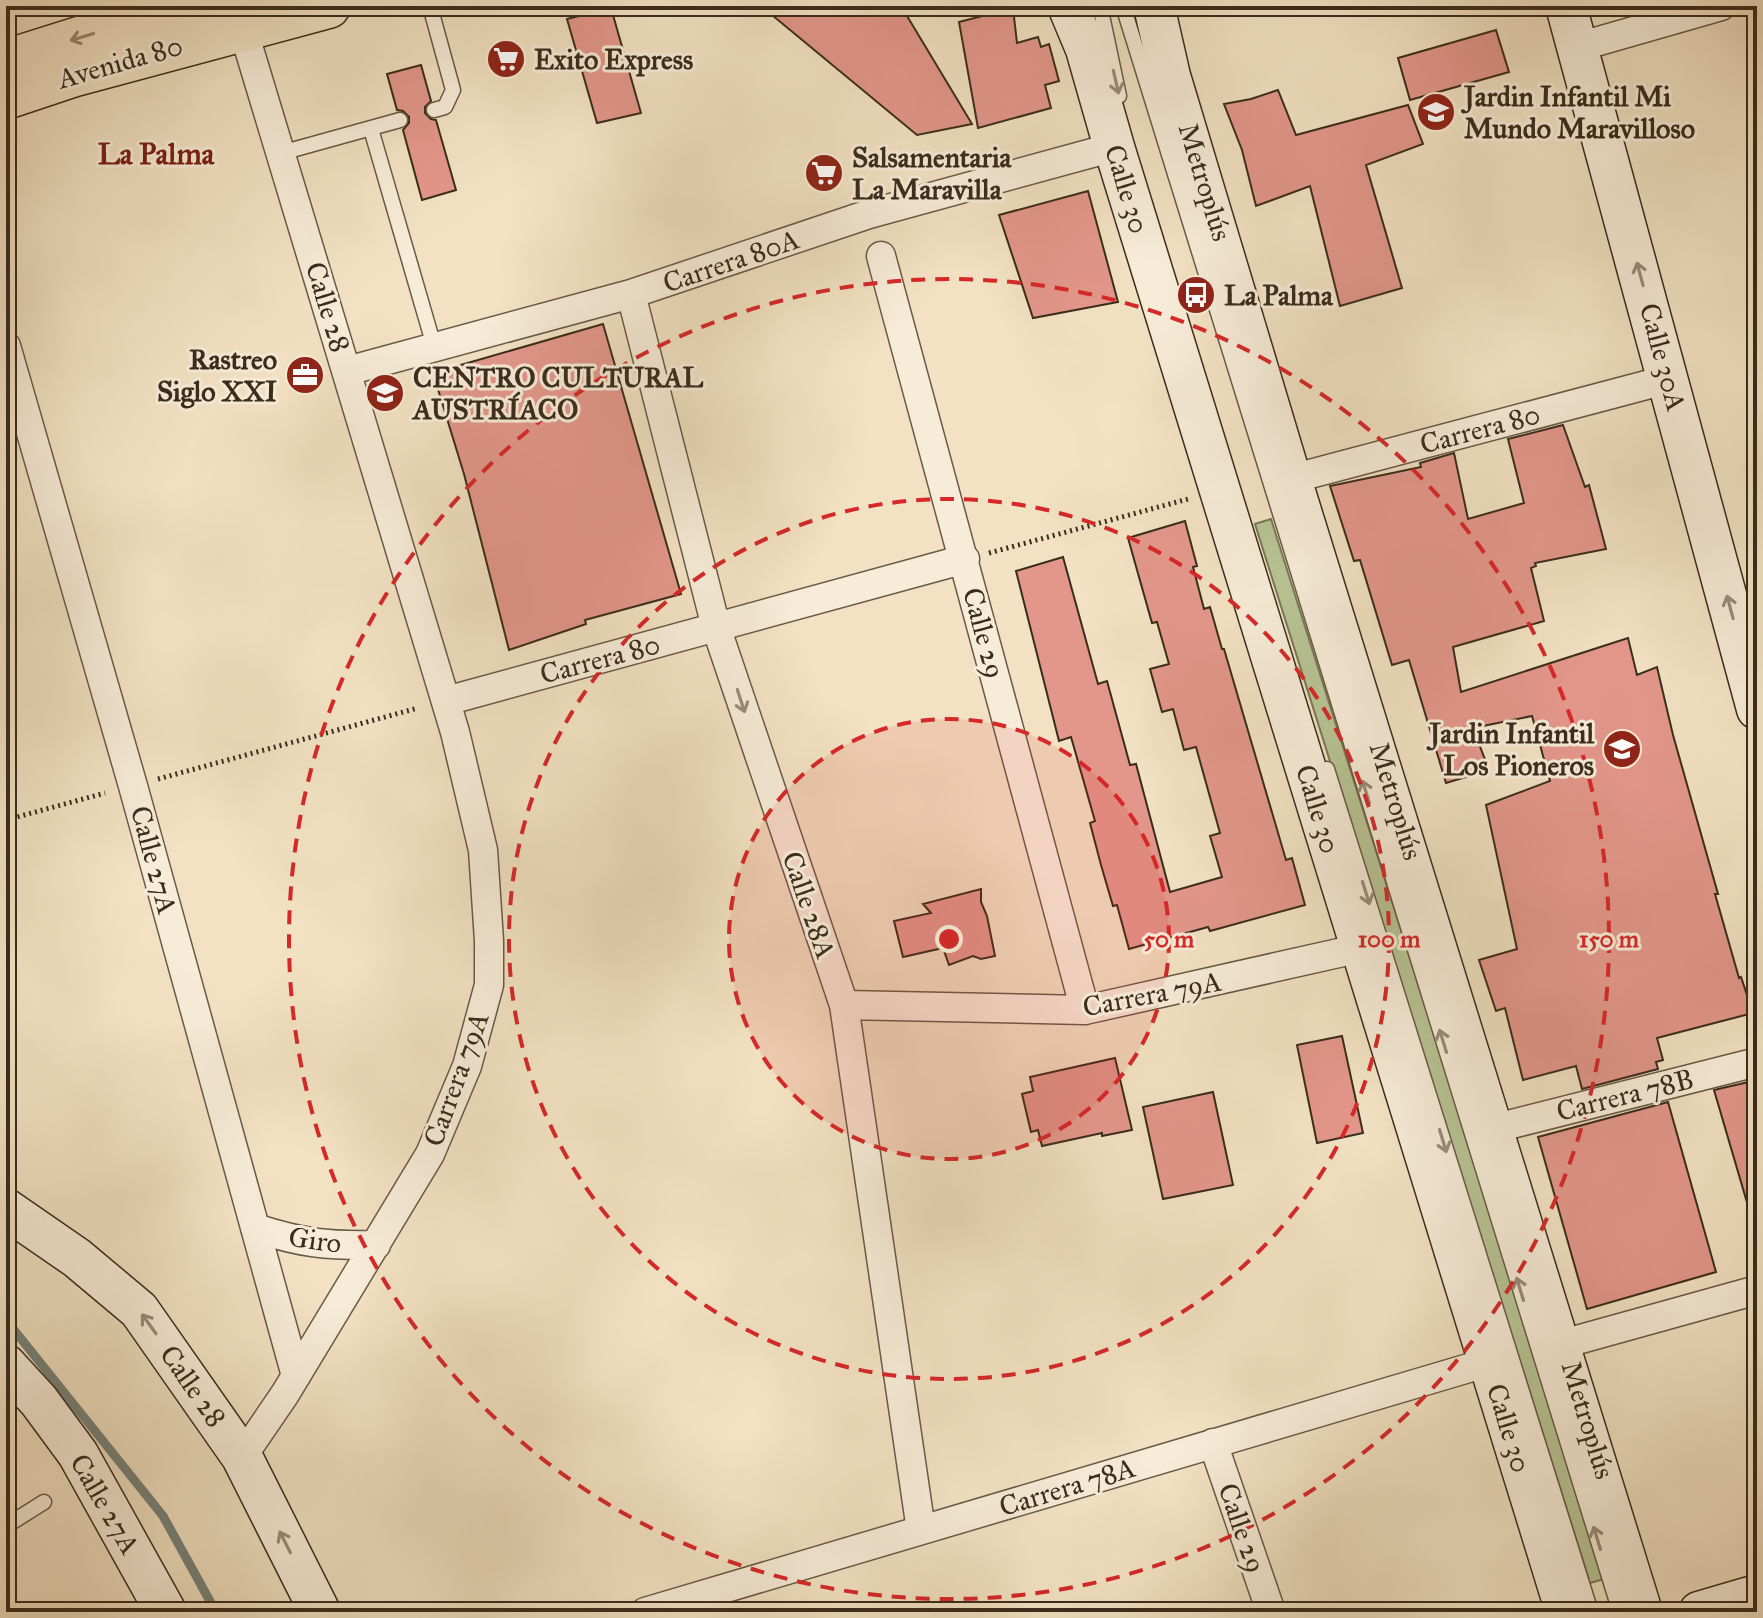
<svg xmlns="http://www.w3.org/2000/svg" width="1763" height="1618" font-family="'IM FELL Great Primer',serif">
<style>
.green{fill:#b8c495;stroke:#797858;stroke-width:2}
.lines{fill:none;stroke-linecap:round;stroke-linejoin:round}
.stream{stroke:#75837a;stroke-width:9}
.building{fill:#e3978b;stroke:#3a2c1c;stroke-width:2}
.lane-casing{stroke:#685a46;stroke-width:17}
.street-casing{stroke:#685a46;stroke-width:31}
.secondary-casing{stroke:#3a2c1c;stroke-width:43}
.primary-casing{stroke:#3a2c1c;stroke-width:47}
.path{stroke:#3a2c1c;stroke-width:5;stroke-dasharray:2 4;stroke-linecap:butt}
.lane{stroke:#f7ecd8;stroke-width:14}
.street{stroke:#f7ecd8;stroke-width:28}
.secondary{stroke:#f7ecd8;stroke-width:40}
.primary{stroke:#f2e2c3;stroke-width:44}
.oneway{stroke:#968770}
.oneway2{stroke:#988c7a}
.ring{fill:none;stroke:#d62828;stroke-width:4;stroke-dasharray:14 10}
.labels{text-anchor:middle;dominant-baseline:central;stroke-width:6;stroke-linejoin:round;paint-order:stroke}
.poi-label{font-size:28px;font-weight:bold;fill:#3a2c1c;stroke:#f7ecd8;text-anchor:start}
.street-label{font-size:28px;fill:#3a2c1c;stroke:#f7ecd8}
.neighbourhood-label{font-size:30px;font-weight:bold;fill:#7a1f14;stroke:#f7ecd8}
.centre{fill:#d62828;stroke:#f7ecd8;stroke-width:4}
.ring-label{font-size:24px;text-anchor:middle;font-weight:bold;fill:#d62828;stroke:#f7ecd8;stroke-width:6;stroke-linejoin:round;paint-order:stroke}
</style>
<rect width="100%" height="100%" fill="#f2e2c3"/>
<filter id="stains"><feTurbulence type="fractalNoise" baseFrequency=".0025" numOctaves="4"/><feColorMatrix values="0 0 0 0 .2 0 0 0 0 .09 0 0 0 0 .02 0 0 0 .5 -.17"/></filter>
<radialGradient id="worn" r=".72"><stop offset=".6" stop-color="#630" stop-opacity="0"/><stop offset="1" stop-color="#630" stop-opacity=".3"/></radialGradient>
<path class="green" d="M1271,519L1584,1509L1604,1579L1590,1583L1255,524Z"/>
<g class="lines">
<path class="stream" d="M6,1320L163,1516L216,1612"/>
</g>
<path class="building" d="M761,6H901L972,124L917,135Z
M611,8L641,113L597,123L567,19Z
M1013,8L1017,43L1038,37L1041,47L1049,44L1059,81L1045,85L1051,108L978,128L959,22Z
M1496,30L1509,72L1410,100L1398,58Z
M421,65L431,101L425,107V113L431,119L436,120L456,190L422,200L403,130L409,123V117L403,111L397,110L387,74Z
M1278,90L1296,135L1408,105L1423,144L1366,165L1402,288L1340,306L1310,186L1256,206L1242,150L1224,104L1251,99Z
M1088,191L1118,302L1033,318L999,215Z
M603,324L681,594L585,620L586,624L509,650L464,474L433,373Z
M1563,425L1585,487L1589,485L1606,549L1535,563L1536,566L1531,568L1544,621L1453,647L1461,692L1628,638L1637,675L1657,667L1673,735L1718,894H1715L1739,978L1741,977L1753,1013L1657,1038L1663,1060L1656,1062L1658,1069L1582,1089L1576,1066L1523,1080L1505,1008L1496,1011L1479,960L1517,949L1486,805L1550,781L1532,716L1473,728L1489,770L1446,783L1409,660L1392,665L1360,560L1354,561L1330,486L1421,467L1420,463L1454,453L1468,519L1524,503L1508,439Z
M1185,521L1197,566L1193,567L1204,609L1210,607L1222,649H1224L1286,860L1292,858L1305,905L1210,931L1208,927L1129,949L1117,905L1113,906L1101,865L1090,823L1095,821L1071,737L1059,741L1016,571L1063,557L1098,684L1107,681L1130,765L1136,764L1170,892L1222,877L1210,836L1220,833L1196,747L1184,750L1173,709L1162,712L1150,669L1169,664L1157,622L1152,623L1128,538Z
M981,889V902L987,916L995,956L981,959L973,956L949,965L943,948L903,957L894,921L931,913L923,904Z
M1342,1036L1363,1133L1317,1143L1297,1045Z
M1115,1058L1132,1130L1102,1136V1133L1042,1146L1038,1130L1031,1132L1022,1094L1033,1091L1030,1077Z
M1757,1080V1215L1751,1216L1714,1090Z
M1213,1092L1233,1185L1163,1199L1143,1107Z
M1668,1102L1716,1272L1587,1309L1538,1137Z"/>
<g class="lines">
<defs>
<path id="lane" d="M430,6L453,90L445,107L434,110
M1100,6L1119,96
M1123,6L1620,1612
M371,129L434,346
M281,153L400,120
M1327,769L1591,1612
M6,1526L44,1502"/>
<path id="street" d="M236,6L455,732L483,850L489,941V985L467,1066L430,1154L285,1394L242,1457
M1578,47L1721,6
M881,256L1085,1010
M631,294L716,627L844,1005L921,1530
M6,346L133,786L296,1376
M347,371L631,294L869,214L1114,147
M1291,479L1669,379
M446,701L965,559
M844,1005L1085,1010L1361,948
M1492,1129L1757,1062
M255,1228C302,1243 326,1246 376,1245
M1559,1345L1757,1290
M1213,1443L1271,1612
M645,1612L1489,1362"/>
<path id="secondary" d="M1068,6L1086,49L1114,147L1566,1612
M1154,6L1170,76L1291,479L1642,1612
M1566,6L1757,709
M6,1209L77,1258L139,1310L242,1457L320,1612
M6,1365L39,1401L78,1454L166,1612
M1699,1612L1757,1595"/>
<path id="primary" d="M6,62L184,6
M6,97L75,74L328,6"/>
</defs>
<use href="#lane" class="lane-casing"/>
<use href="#street" class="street-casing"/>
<use href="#secondary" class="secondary-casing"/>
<use href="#primary" class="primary-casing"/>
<path class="path" d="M989,553L1188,499
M158,779L418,708
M6,820L105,793"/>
<use href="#lane" class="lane"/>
<use href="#street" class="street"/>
<use href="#secondary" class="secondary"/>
<use href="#primary" class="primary"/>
</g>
<defs><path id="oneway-shaft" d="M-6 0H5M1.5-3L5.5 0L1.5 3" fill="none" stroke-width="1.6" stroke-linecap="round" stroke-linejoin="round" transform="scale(2)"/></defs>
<use class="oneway" href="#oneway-shaft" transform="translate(82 37) rotate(163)"/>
<g class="oneway2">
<use href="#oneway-shaft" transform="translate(1116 82) rotate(77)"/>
<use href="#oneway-shaft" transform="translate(1640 274) rotate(-105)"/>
<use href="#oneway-shaft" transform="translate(1730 607) rotate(-105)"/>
<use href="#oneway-shaft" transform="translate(741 701) rotate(72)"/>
<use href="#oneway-shaft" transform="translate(1366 792) rotate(-107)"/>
<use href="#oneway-shaft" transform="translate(1366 893) rotate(73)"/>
<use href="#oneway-shaft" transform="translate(1443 1041) rotate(-107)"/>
<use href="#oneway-shaft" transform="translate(1443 1141) rotate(73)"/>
<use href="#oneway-shaft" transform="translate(1520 1289) rotate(-107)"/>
<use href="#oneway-shaft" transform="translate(149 1324) rotate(-126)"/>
<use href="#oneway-shaft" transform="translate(1597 1538) rotate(-107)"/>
<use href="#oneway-shaft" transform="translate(285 1542) rotate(-117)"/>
</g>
<circle cx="949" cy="939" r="220" fill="#d62828" fill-opacity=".12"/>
<g class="ring">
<circle cx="949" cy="939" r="220"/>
<circle cx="949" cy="939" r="440"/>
<circle cx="949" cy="939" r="660"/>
</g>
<defs>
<symbol id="supermarket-disc" viewBox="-11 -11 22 22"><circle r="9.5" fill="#8f2418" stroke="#f7ecd8"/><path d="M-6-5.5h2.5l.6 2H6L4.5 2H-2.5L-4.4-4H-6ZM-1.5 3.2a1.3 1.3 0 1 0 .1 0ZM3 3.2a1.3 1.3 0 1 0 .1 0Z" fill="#fff"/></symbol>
<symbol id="school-disc" viewBox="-11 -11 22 22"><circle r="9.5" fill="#8f2418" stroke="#f7ecd8"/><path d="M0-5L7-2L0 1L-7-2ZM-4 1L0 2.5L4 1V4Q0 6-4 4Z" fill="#fff"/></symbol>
<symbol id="bus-disc" viewBox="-11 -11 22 22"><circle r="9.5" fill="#8f2418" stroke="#f7ecd8"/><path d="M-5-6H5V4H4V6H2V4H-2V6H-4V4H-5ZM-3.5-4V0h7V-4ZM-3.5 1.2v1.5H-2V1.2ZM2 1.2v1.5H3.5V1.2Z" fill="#fff"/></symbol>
<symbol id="office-disc" viewBox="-11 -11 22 22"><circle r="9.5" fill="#8f2418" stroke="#f7ecd8"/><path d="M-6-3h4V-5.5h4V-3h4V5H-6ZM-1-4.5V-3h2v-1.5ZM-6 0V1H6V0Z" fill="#fff"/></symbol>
</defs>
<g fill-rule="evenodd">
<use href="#supermarket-disc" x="484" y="37" width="44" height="44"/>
<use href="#school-disc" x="1414" y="90" width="44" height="44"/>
<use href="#supermarket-disc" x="802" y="151" width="44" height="44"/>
<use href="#bus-disc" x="1174" y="273" width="44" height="44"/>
<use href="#office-disc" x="283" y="353" width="44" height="44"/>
<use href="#school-disc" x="363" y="371" width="44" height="44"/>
<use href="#school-disc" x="1600" y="727" width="44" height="44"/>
</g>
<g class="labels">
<g class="poi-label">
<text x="534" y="59">Exito Express</text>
<text x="1464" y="96">Jardin Infantil Mi<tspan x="1464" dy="32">Mundo Maravilloso</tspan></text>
<text x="852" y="157">Salsamentaria<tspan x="852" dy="32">La Maravilla</tspan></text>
<text x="1224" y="295">La Palma</text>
<text x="277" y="359" text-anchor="end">Rastreo<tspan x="277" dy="32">Siglo XXI</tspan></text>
<text x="413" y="377">CENTRO CULTURAL<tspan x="413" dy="32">AUSTRÍACO</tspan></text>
<text x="1594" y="733" text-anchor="end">Jardin Infantil<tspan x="1594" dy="32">Los Pioneros</tspan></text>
</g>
<g class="street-label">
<text transform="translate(120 62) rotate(-16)">Avenida 80</text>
<text transform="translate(1205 182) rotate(73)">Metroplús</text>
<text transform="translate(1127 189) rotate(73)">Calle 30</text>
<text transform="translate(731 261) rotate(-19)">Carrera 80A</text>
<text transform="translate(328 307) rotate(73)">Calle 28</text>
<text transform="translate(1663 357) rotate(75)">Calle 30A</text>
<text transform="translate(1480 429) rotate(-15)">Carrera 80</text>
<text transform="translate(984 633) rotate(75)">Calle 29</text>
<text transform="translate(600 659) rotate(-15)">Carrera 80</text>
<text transform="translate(1396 801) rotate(73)">Metroplús</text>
<text transform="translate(1318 809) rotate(73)">Calle 30</text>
<text transform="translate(154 860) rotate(75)">Calle 27A</text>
<text transform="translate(809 905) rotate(71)">Calle 28A</text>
<text transform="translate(1152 994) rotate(-11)">Carrera 79A</text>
<text transform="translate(456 1079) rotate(-70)">Carrera 79A</text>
<text transform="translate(1625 1095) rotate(-14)">Carrera 78B</text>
<text transform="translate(315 1240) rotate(8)">Giro</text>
<text transform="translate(193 1386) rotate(55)">Calle 28</text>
<text transform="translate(1588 1420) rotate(73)">Metroplús</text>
<text transform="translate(1509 1428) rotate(73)">Calle 30</text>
<text transform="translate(1067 1487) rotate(-17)">Carrera 78A</text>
<text transform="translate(105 1504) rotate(60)">Calle 27A</text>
<text transform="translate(1242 1528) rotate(71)">Calle 29</text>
</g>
<g class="neighbourhood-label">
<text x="156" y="154">La Palma</text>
</g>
</g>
<circle cx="949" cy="939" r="12" class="centre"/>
<g class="ring-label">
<text x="1169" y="947">50 m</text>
<text x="1389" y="947">100 m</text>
<text x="1609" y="947">150 m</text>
</g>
<rect width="1763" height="1618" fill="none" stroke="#f2e2c3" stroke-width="32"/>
<rect x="8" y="8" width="1747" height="1602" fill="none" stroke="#3a2c1c" stroke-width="4"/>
<rect x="16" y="16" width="1731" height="1586" fill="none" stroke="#3a2c1c" stroke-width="2"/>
<rect width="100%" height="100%" filter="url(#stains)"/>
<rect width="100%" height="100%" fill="url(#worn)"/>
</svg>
